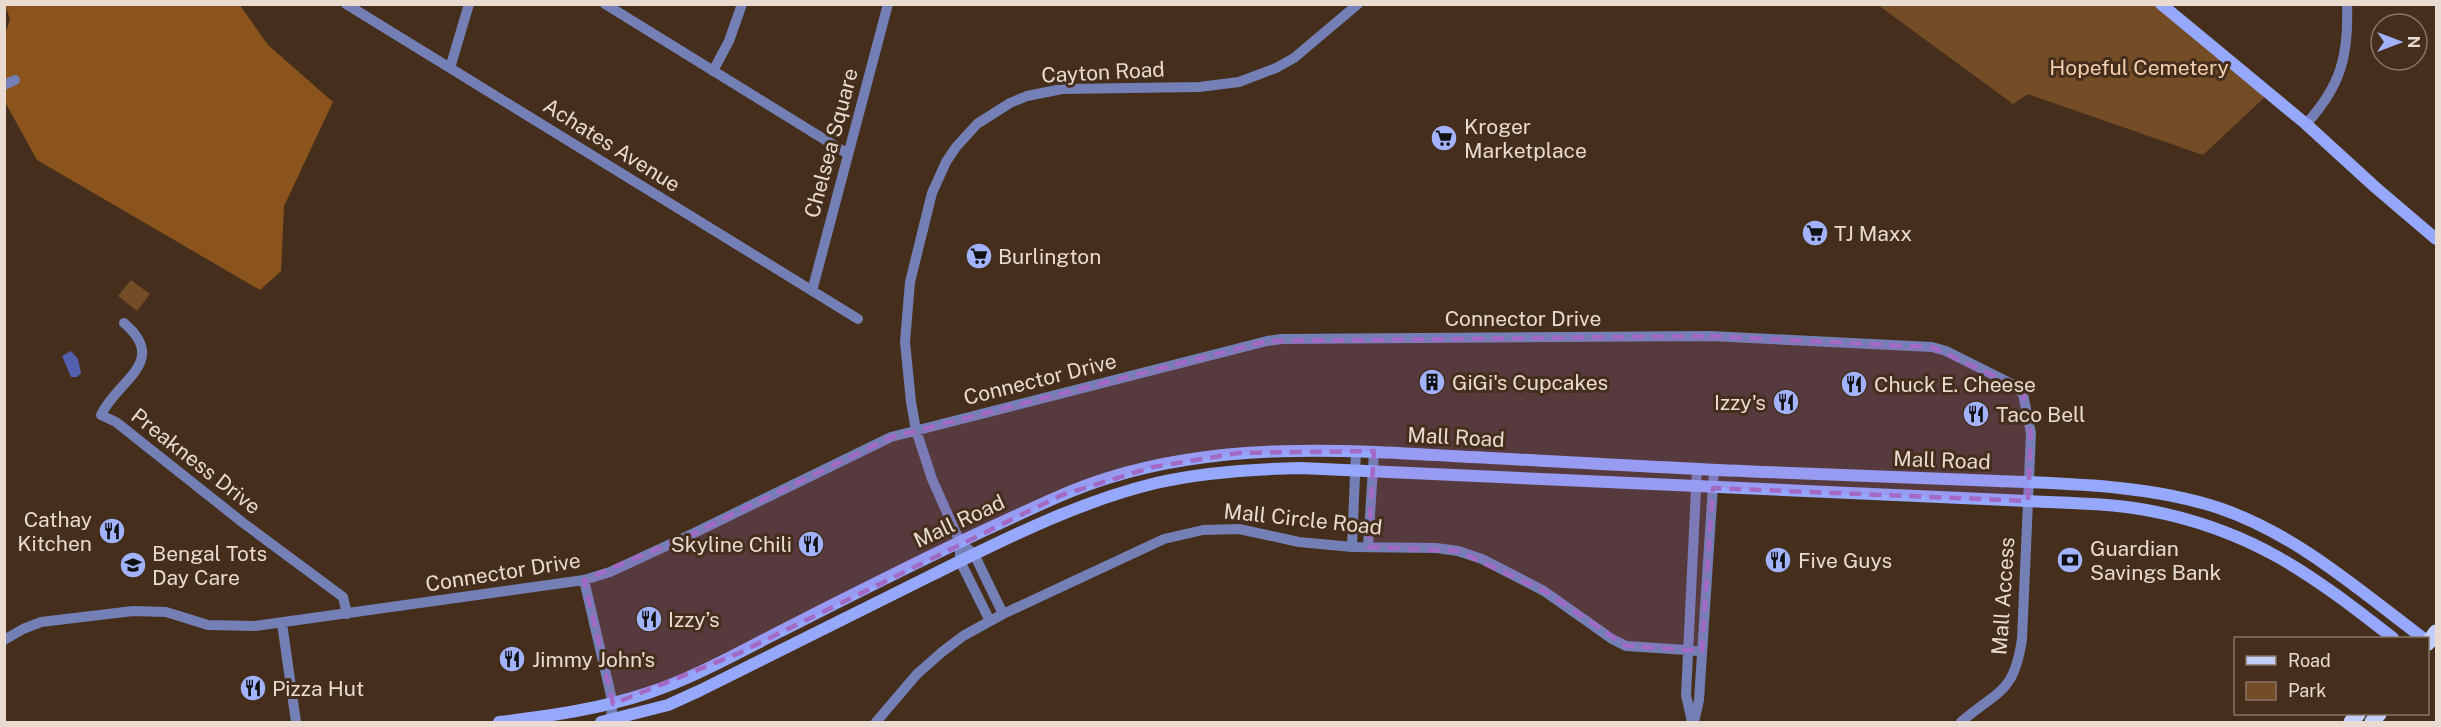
<svg xmlns="http://www.w3.org/2000/svg" width="2441" height="727" font-family="'Public Sans',sans-serif">
<style>
.green{fill:#744c26}
.forest{fill:#8b541c}
.water{fill:#5260af}
.lines{fill:none;stroke-linecap:round;stroke-linejoin:round}
.minor{stroke:#737fb5;stroke-width:10}
.secondary{stroke:#96a8fe;stroke-width:12}
.primary{stroke:#c3cefb;stroke-width:15}
.marked{fill:#a269c5;fill-opacity:0.2;stroke:#a269c5;stroke-width:4.5;stroke-dasharray:12 8;stroke-linejoin:round}
.labels{text-anchor:middle;dominant-baseline:central;stroke-width:6;stroke-linejoin:round;paint-order:stroke}
.park-label{font-size:21px;fill:#f5cead;stroke:#452f1c}
.street-label{font-size:21px;fill:#e9dbcf;stroke:#452f1c}
.poi-label{font-size:21px;fill:#e9dbcf;stroke:#452f1c;text-anchor:start}
</style>
<rect width="100%" height="100%" fill="#452f1c"/>
<path class="green" d="M1878,5H2161L2268,94L2203,155L2028,94L2013,104Z
M131,280L150,294L137,311L118,296Z"/>
<path class="forest" d="M239,4L268,45L333,102L284,206L281,271L260,290L37,160L5,102L4,38L10,19L5,5Z"/>
<path class="water" d="M71,351L78,359L81,373L77,377H71L62,356Z"/>
<g class="lines">
<path class="minor" d="M346,4L858,319
M605,4L848,154
M450,68L469,4
M713,71L729,41L742,4
M4,85L15,80
M2306,124C2341,86 2349,55 2347,4
M812,291L888,4
M124,323C170,362 116,381 101,415L116,422L242,522L343,597L347,614
M960,542V561L990,621
M1352,547L1356,451
M1368,547L1374,452
M584,580L613,704L610,722
M1003,614L974,554L960,542L932,479L916,430L911,402L905,342L910,282L932,193L946,162L956,147L977,124L1010,103L1027,96L1062,89L1199,87L1239,82L1276,68L1294,58L1358,4
M282,623L296,722
M4,640L23,629L41,622L133,611L166,612L208,625L255,626L584,580L610,572L692,534L891,437L1267,341L1282,339L1710,336L1932,347L1946,351L2012,384L2023,394L2031,433L2022,639C2014,694 1998,690 1961,722
M876,722L917,674L942,652L963,636L1003,614L1164,539L1203,530L1239,529L1299,542L1352,547L1436,548L1458,551L1482,559L1544,591L1612,639L1626,646L1702,651
M1692,722L1686,695L1697,469
M1694,722L1699,700L1714,470"/>
<path class="secondary" d="M2161,4L2306,124L2375,187L2436,239
M499,722C550,716 600,709 648,693C693,678 736,654 777,633C850,596 922,559 996,525C1033,508 1069,490 1108,478C1226,441 1349,450 1471,457C1569,462 1667,468 1765,472C1842,475 1920,478 1998,481C2071,484 2149,485 2219,508C2296,534 2359,590 2423,638
M601,722L668,705L699,691C776,653 853,615 930,576C1003,540 1077,502 1156,483C1204,472 1251,469 1300,468L2028,501C2067,503 2107,503 2146,510C2251,529 2311,574 2393,638"/>
<path class="primary" d="M2428,643L2436,632
M2351,722L2358,714
M2372,722L2379,714"/>
</g>
<path class="marked" d="M1710,336L1932,347L2012,384L2023,394L2031,433L2028,501L1713,488L1702,651L1626,646L1544,591L1458,551L1368,547L1374,451L1239,453L1153,467L1062,495L737,654L613,704L584,580L692,534L891,437L1267,341Z"/>
<defs>
<symbol id="supermarket-disc" viewBox="-11 -11 22 22"><circle r="9.5" fill="#a2b2fd" stroke="#452f1c"/><path d="M-6-5.5h2.5l.6 2H6L4.5 2H-2.5L-4.4-4H-6ZM-1.5 3.2a1.3 1.3 0 1 0 .1 0ZM3 3.2a1.3 1.3 0 1 0 .1 0Z" fill="#111"/></symbol>
<symbol id="building-disc" viewBox="-11 -11 22 22"><circle r="9.5" fill="#a2b2fd" stroke="#452f1c"/><path d="M-4-6H4V6H1V3H-1V6H-4ZM-2.5-4.3h1.7v1.8h-1.7ZM.8-4.3h1.7v1.8H.8ZM-2.5-1h1.7V.8h-1.7ZM.8-1h1.7V.8H.8Z" fill="#111"/></symbol>
<symbol id="restaurant-disc" viewBox="-11 -11 22 22"><circle r="9.5" fill="#a2b2fd" stroke="#452f1c"/><path d="M-5-6h1v4h1v-4h1v4h1v-4h1v5L-1.5 .5V6h-2V.5L-5-1ZM5-6V6H3V1.5H1.5Q1.5-4 5-6Z" fill="#111"/></symbol>
<symbol id="bank-disc" viewBox="-11 -11 22 22"><circle r="9.5" fill="#a2b2fd" stroke="#452f1c"/><path d="M-6-4H6V4H-6ZM0-2.3a2.3 2.3 0 1 0 0 4.6a2.3 2.3 0 1 0 0-4.6Z" fill="#111"/></symbol>
<symbol id="school-disc" viewBox="-11 -11 22 22"><circle r="9.5" fill="#a2b2fd" stroke="#452f1c"/><path d="M0-5L7-2L0 1L-7-2ZM-4 1L0 2.5L4 1V4Q0 6-4 4Z" fill="#111"/></symbol>
</defs>
<g fill-rule="evenodd">
<use href="#supermarket-disc" x="1429" y="123" width="30" height="30"/>
<use href="#supermarket-disc" x="1800" y="218" width="30" height="30"/>
<use href="#supermarket-disc" x="964" y="241" width="30" height="30"/>
<use href="#building-disc" x="1417" y="367" width="30" height="30"/>
<use href="#restaurant-disc" x="1839" y="369" width="30" height="30"/>
<use href="#restaurant-disc" x="1771" y="387" width="30" height="30"/>
<use href="#restaurant-disc" x="1961" y="399" width="30" height="30"/>
<use href="#restaurant-disc" x="97" y="516" width="30" height="30"/>
<use href="#restaurant-disc" x="796" y="529" width="30" height="30"/>
<use href="#restaurant-disc" x="1763" y="545" width="30" height="30"/>
<use href="#bank-disc" x="2055" y="545" width="30" height="30"/>
<use href="#school-disc" x="118" y="550" width="30" height="30"/>
<use href="#restaurant-disc" x="634" y="604" width="30" height="30"/>
<use href="#restaurant-disc" x="497" y="644" width="30" height="30"/>
<use href="#restaurant-disc" x="238" y="673" width="30" height="30"/>
</g>
<g class="labels">
<g class="park-label">
<text x="2139" y="67">Hopeful Cemetery</text>
</g>
<g class="street-label">
<text transform="translate(1103 72) rotate(-3)">Cayton Road</text>
<text transform="translate(831 143) rotate(-75)">Chelsea Square</text>
<text transform="translate(612 145) rotate(32)">Achates Avenue</text>
<text x="1523" y="318">Connector Drive</text>
<text transform="translate(1040 379) rotate(-14)">Connector Drive</text>
<text transform="translate(1456 437) rotate(3)">Mall Road</text>
<text transform="translate(1942 460) rotate(2)">Mall Road</text>
<text transform="translate(196 461) rotate(38)">Preakness Drive</text>
<text transform="translate(1303 519) rotate(6)">Mall Circle Road</text>
<text transform="translate(959 521) rotate(-25)">Mall Road</text>
<text transform="translate(503 572) rotate(-9)">Connector Drive</text>
<text transform="translate(2003 596) rotate(-86)">Mall Access</text>
</g>
<g class="poi-label">
<text x="1464" y="126">Kroger<tspan x="1464" dy="24">Marketplace</tspan></text>
<text x="1834" y="233">TJ Maxx</text>
<text x="998" y="256">Burlington</text>
<text x="1452" y="382">GiGi's Cupcakes</text>
<text x="1874" y="384">Chuck E. Cheese</text>
<text x="1766" y="402" text-anchor="end">Izzy's</text>
<text x="1996" y="414">Taco Bell</text>
<text x="92" y="519" text-anchor="end">Cathay<tspan x="92" dy="24">Kitchen</tspan></text>
<text x="792" y="544" text-anchor="end">Skyline Chili</text>
<text x="2090" y="548">Guardian<tspan x="2090" dy="24">Savings Bank</tspan></text>
<text x="152" y="553">Bengal Tots<tspan x="152" dy="24">Day Care</tspan></text>
<text x="1798" y="560">Five Guys</text>
<text x="668" y="619">Izzy’s</text>
<text x="532" y="659">Jimmy John's</text>
<text x="272" y="688">Pizza Hut</text>
</g>
</g>
<rect width="2441" height="727" fill="none" stroke="#e9dbcf" stroke-width="12"/>
<rect x="2234" y="637" width="195" height="78" fill="#452f1c" stroke="#877464" stroke-width="1.5"/>
<rect x="2246" y="656" width="30" height="9" fill="#c3cefb" stroke="#877464" stroke-width="1.5"/>
<text x="2288" y="667" font-size="18" fill="#e9dbcf">Road</text>
<rect x="2246" y="682" width="30" height="18" fill="#744c26" stroke="#877464" stroke-width="1.5"/>
<text x="2288" y="697" font-size="18" fill="#e9dbcf">Park</text>
<g transform="translate(2399 42) rotate(90)"><circle r="28" fill="#452f1c" stroke="#877464" stroke-width="1.5"/>
<path d="M0-4.5L10 22L0 15L-10 22Z" fill="#a2b2fd"/>
<text y="-9" font-size="16" font-weight="bold" text-anchor="middle" fill="#e9dbcf">N</text>
</g>
</svg>
